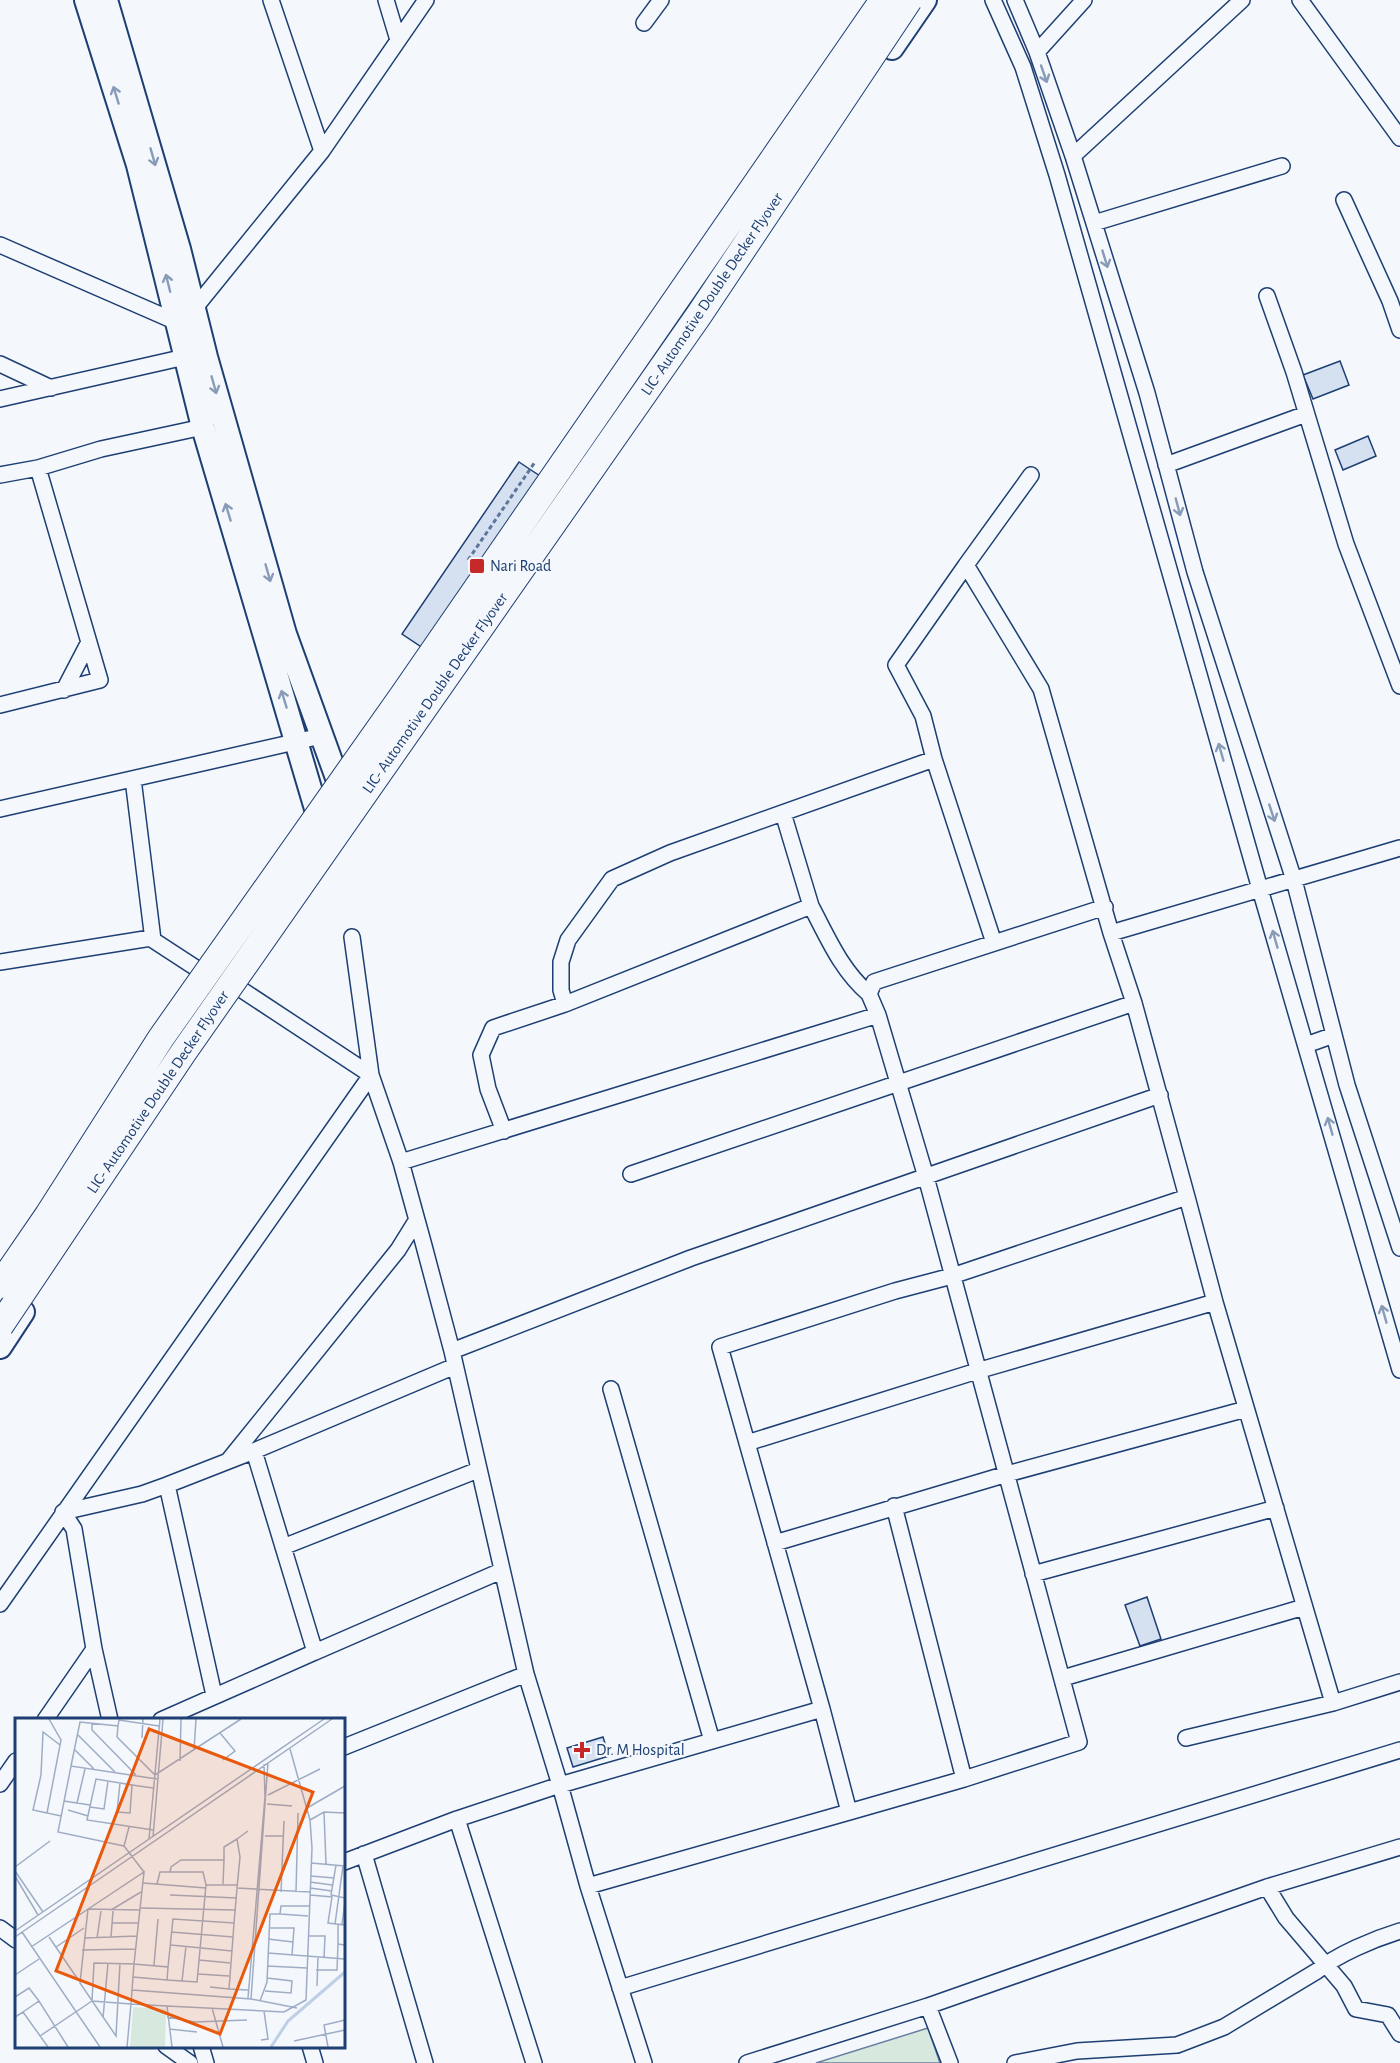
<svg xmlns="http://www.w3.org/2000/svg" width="1400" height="2063" font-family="'Alegreya Sans',sans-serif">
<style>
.green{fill:#d7e8df;stroke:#687fa3;stroke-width:1.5}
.building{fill:#d5e0f0;stroke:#1d3f73;stroke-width:1.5}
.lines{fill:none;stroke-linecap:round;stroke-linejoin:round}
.street-casing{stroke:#1d3f73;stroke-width:18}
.secondary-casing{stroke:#1d3f73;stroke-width:26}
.path{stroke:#5e769c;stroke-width:3;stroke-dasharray:4.5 3;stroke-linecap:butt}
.street{stroke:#f4f7fb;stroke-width:15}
.secondary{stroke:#f4f7fb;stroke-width:22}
.rail-casing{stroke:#1d3f73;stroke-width:7}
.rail{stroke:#f4f7fb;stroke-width:4.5;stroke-dasharray:14;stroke-linecap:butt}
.primary-bridge-casing{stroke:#1d3f73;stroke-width:28;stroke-linecap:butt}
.primary-bridge{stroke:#f4f7fb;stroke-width:26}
.oneway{stroke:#889bb7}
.poi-dot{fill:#c62828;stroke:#f4f7fb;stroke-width:2}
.labels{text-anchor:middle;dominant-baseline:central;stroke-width:4.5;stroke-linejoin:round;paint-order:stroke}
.street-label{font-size:16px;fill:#1d3f73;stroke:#f4f7fb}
.poi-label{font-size:16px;fill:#1d3f73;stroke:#f4f7fb;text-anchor:start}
.inset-river{fill:none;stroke:#bed0e5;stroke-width:3}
.inset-road{fill:none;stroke:#9eadc5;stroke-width:1.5}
.view{fill:#e8590c;fill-opacity:0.15;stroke:#e8590c;stroke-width:3}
.inset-edge{fill:none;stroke:#1d3f73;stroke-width:3}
</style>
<rect width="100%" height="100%" fill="#f4f7fb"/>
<path class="green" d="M928,2028L940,2063H816Z"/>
<path class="building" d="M1340,361L1349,385L1313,399L1303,375Z
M1368,436L1376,456L1343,470L1335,450Z
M519,462L561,490L444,662L402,634Z
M1147,1597L1161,1639L1140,1646L1125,1605Z
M603,1737L609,1756L573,1767L567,1748Z"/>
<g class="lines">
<defs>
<path id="street" d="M271,0L322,151
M386,0L398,40
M993,0L1023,67L1057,175L1260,889L1400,1370
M1015,0L1037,52L1073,156L1147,393L1195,572L1294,880L1347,1085L1400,1248
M1300,0L1400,138
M644,23L661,0
M1037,52L1084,0
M1073,156L1242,0
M1344,200L1390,301L1400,330
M1094,223L1282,166
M0,245L179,323L194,309L322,151L426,0
M1267,296L1294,372L1346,544L1400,686
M0,364L51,388
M0,399L185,357
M1166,465L1306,414
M38,468L101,449L203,427
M0,475L38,468L100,680L0,705
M1031,475L966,565L1041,689L1111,933L1400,848
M64,690L89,642
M934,759L923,716L896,665L966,565
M133,779L153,940L199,970L239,988L371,1075
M0,809L321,736
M783,813L811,906
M352,937L371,1075
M0,962L151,938
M869,994C841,970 828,938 811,906L565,1004L561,990V962L568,940L612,879L670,853L934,759L994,943
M1306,1045L1334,1035
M504,1131L488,1089L481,1055L493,1028L565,1004
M401,1162L878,1015
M631,1174L1134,1003
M1215,1302L1333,1703L1400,1682
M452,1351L691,1258L1160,1095
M611,1389L712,1741
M747,1443L977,1371L1215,1302L1187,1197
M254,1451L315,1652L501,1571
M228,1461L398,1250L416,1221
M167,1485L214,1695
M894,1506L964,1779
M775,1543L1007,1474L1246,1409
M283,1547L478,1470
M1033,1574L1276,1508
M0,1604L371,1075L401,1162L423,1242L452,1351L526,1674L560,1785L822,1709L849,1812L964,1779L1079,1742L926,1177L878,1015L869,994L874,982L1105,907
M1063,1678L1304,1607
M822,1709L720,1347L895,1291L952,1276L1187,1197L1134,1003L1111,933
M45,1720L94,1649
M110,1720L94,1649L74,1529L63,1512L142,1494L167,1485L254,1451L455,1366
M161,1720L315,1652
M1186,1738L1333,1703
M344,1747L526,1674
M0,1784L16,1761
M457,1819L534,2063
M364,1854L425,2063
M344,1862L457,1819L560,1785L588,1886L644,2063
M588,1886L849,1812
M1267,1887L1286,1918L1344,1986L1356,2009L1388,2015L1400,2034
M0,1928L16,1940
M620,1988L1400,1750
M928,2006L950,2063
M166,2046L190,2063
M201,2046L206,2063
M310,2046L315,2063
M747,2063L928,2006L1267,1887L1400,1847
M1015,2063L1077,2051L1177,2045L1224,2027L1317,1971C1338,1954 1374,1939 1400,1931"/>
<path id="secondary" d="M86,0L138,165L203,427L322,829
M106,0L179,249L206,357L285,634L345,800
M892,48L925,0
M0,1347L23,1312"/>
</defs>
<use href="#street" class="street-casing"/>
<use href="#secondary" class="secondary-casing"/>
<path class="path" d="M468,560L535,462"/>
<use href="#street" class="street"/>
<use href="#secondary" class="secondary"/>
<defs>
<path id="rail" d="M0,1294L161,1049L254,911L375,746L885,0
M0,1313L169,1054L263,917L384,752L898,0"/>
</defs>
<use href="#rail" class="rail-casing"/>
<use href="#rail" class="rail"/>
<defs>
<path id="primary-bridge" d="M0,1285L48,1215L161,1038L403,695L883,0
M0,1326L183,1053L699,315L909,0"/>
</defs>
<use href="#primary-bridge" class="primary-bridge-casing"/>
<use href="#primary-bridge" class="primary-bridge"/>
</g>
<defs><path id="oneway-shaft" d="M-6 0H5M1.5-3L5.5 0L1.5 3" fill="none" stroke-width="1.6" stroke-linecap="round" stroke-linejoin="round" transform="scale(1.5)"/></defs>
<g class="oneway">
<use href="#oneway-shaft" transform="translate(1044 74) rotate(71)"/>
<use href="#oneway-shaft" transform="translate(116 95) rotate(-107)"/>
<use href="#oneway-shaft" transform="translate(153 157) rotate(74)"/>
<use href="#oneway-shaft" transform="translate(1105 259) rotate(73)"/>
<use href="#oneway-shaft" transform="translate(168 283) rotate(-104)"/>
<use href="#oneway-shaft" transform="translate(214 385) rotate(74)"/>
<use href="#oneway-shaft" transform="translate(1178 507) rotate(75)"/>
<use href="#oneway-shaft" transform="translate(228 512) rotate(-107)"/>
<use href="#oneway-shaft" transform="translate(268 573) rotate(74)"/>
<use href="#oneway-shaft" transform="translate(284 699) rotate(-107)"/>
<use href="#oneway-shaft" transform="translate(1221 752) rotate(-106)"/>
<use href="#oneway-shaft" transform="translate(1272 813) rotate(72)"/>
<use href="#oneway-shaft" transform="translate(1275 939) rotate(-106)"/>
<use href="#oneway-shaft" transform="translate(1330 1126) rotate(-106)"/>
<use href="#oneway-shaft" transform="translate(1384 1314) rotate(-106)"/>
</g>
<g class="poi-dot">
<rect x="469" y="558" width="16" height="16" rx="3"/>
<path d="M579 1741h6v6h6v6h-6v6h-6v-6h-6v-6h6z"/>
</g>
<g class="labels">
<g class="street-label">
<text transform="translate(712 294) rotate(-56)">LIC- Automotive Double Decker Flyover</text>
<text transform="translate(435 693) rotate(-55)">LIC- Automotive Double Decker Flyover</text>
<text transform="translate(158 1092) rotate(-56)">LIC- Automotive Double Decker Flyover</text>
</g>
<g class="poi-label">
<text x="490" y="566">Nari Road</text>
<text x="596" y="1750">Dr. M Hospital</text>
</g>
</g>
<g transform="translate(15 1718)">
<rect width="330" height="330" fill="#f4f7fb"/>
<path d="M118,289L151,291L150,329H115Z" fill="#d7e8df"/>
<path class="inset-river" d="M256,329L273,303L330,254"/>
<path class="inset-road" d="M34,1L46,22L32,95L46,98M77,5V12L121,57M103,8L104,2L144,8M205,15L220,33L208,42M63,17L100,54M127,20L128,1M60,32L79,51M179,32L181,1M165,43L166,1M56,48L65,4L103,8L102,19L140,57L226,1M105,65L102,94L115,95L117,67L81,61L72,102L138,112M117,67L138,70M253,77L305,51M49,83L75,87M62,85L70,51M252,86L277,88M75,89L89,91L93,63M292,90L330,68M53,92L73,98M309,94L311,146M32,95L18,92L26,57L28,14L45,27M295,102L309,94L330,95M114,109L109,128L129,154M233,113L222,121L225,139L222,170L295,174M250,118H269M138,119L148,1M134,121L145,1M109,128L43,114L56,48L142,61M209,142V129L222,121M296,145L330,148M321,147L316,177L330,180M0,149L35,123M0,153L28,194M0,158L23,197M296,158L319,160M295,164L317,167M128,165L191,170M142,166L145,154H155M191,167L188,154H155L156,149L166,142H209L208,166M295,170L317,173M266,174L269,103M281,174L283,95M155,177L222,180M295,177L317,179L313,205L330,207M126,190L221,192M96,192L126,174M98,193L96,219L122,218M265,196L293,198M97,205H124M320,206L328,148M327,206L330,184M255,210H279L277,237M0,213L309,1M7,214L85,329M156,214L218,219L219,205M293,218H310L309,240M0,219L317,1M34,219L64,263M218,219L214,271L233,272M69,220L96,219M82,220L86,193M253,221L278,224M323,226V206M156,227L217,233M16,229L129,154L119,246L153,249L152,262L182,264L191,167H223M41,229L69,210M67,232L120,231M253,235L330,241M184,242L215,245M105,245L101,318L65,265L73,191L125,192M139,247L143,201M252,248L292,250M153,249L158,201L219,205L222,170M301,252H322L323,226L330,227M183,256L214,258M0,257L24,241M118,259L152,262M167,263L171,228M302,268L303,239M195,269L214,271M117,272L236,281L282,290M250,273L276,275L277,263L252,260M0,279L14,270L24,283M233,280L250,79L249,46M236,281L253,44M245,283L252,264L255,196H265L266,188H294M152,288L157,329M197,290L208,329M8,294L24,283L53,329M0,299L8,294L33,329M152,299L180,304L232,302M88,300L93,245M154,311L182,314M25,318L77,283M246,322L253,321L249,293M279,323L330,312M112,329L116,286L119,246L79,245L77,283L116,286L152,288L269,294L291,282L297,130L295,102L275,31M313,329L309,307L330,302"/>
<path class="view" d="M134,11L298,74L205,316L41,253Z"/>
<rect width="330" height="330" class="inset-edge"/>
</g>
</svg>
